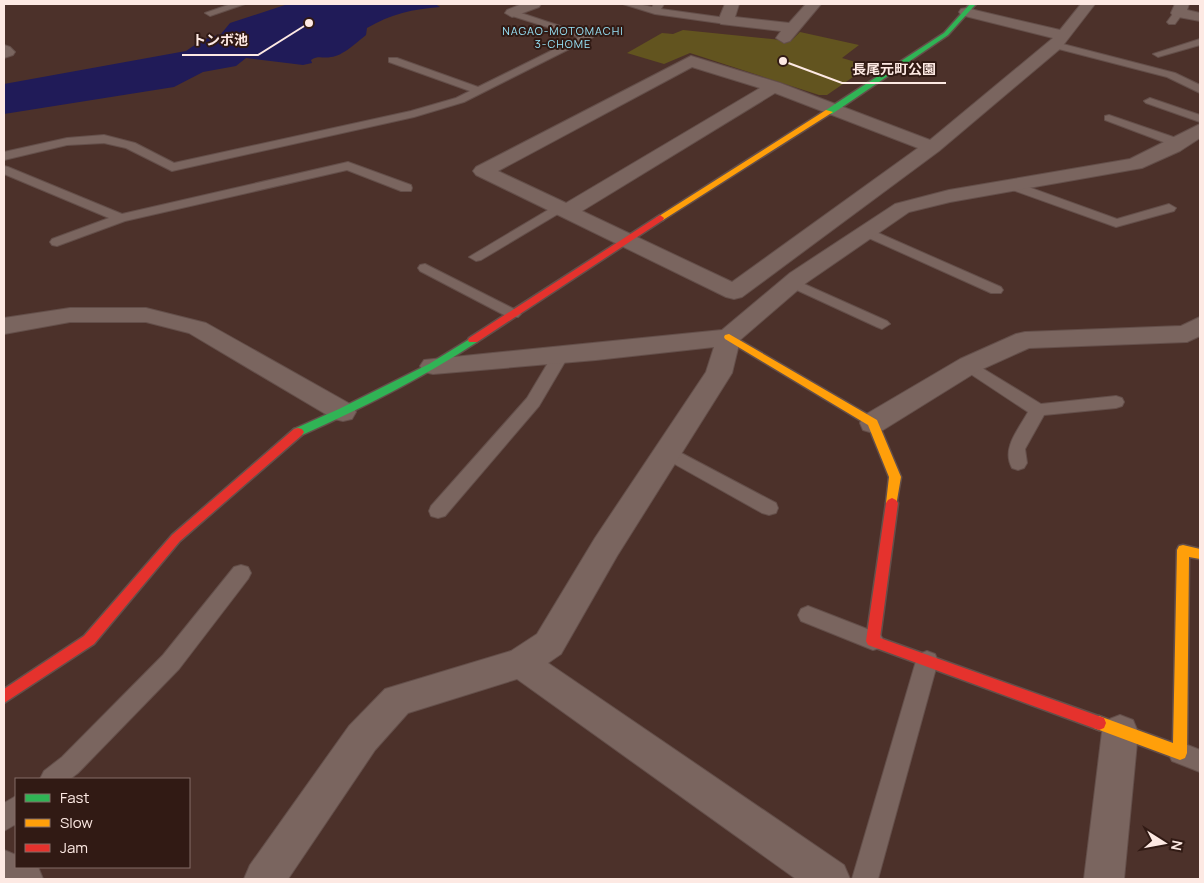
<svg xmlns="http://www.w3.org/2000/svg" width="1204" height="883" font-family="Manrope,'Noto Sans JP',sans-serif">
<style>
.green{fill:#62541f}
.water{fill:#201b58}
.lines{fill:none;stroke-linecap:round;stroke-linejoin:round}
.lane-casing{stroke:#644f4a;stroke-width:2}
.street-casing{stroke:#644f4a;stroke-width:2}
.fast-casing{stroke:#644f4a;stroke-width:3}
.slow-casing{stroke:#644f4a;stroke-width:3}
.jam-casing{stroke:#644f4a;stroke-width:3}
.lane{fill:#7a655f;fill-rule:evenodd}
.street{fill:#7a655f;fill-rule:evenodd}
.fast{fill:#30b455;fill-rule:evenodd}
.slow{fill:#ff9f0a;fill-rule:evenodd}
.jam{fill:#e5322d;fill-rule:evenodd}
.labels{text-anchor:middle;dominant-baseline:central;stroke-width:4;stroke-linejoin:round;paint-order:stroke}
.far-neighbourhood-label{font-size:11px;letter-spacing:1px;fill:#98e4f9;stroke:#311a14}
.leader{fill:none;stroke:#fde9e3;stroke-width:2}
.callout-dot{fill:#fde9e3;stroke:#311a14;stroke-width:2}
.callout-label{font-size:14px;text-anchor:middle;font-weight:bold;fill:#fde9e3;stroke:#311a14;stroke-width:4;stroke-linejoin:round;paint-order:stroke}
</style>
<rect width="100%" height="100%" fill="#4c312a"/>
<path class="green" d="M683,30L791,41L800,32L859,45L842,58L869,66L827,95H819L690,53L664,64L627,53L662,33L673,34Z"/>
<path class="water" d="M288,4H435L440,7C413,9 391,14 367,28L366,35C357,42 343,56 331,57C323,59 319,55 311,60L312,63L303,65L246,58L236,66L203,72L174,87L4,114V84L186,51L202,40L221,34L230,23Z"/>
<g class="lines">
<defs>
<path id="lane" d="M231,4H245L210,16L205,13Z
M623,4H638L652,7L654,4H664L661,9L726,18L731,21L726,24L655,14Z
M509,11H515L593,37L464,102L414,117L172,171L126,148L104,143L67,145L4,160V152L67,138L104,135L135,143L174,163L411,111L456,98L470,91L389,62V58H397L478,87L579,37L509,15Z
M1175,11L1183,13L1175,24H1169L1167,22Z
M1200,39V45L1158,57L1153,54Z
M1055,42L1175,73L1200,85V93L1167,77L1051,47V43Z
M1150,98L1200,115V122L1146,103L1144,101Z
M1109,115L1182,140L1184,143L1178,147L1174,146L1105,120V116Z
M348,162L411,185L412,188L411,191H401L347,170L125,221L57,246L52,245L50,242L52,239L109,218L4,174V166L8,167L122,214Z
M1012,181L1117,219L1169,204L1176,208L1174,211L1116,227L1007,188L1006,185L1007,182Z
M558,204L563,205L565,208L563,211L481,260L476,261L469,257Z
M867,228L1001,287L1003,290L1001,293H991L862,235L860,232L862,229Z
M425,264L518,311L521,314L518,317H508L420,271L418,268L420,265Z
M793,279L887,321L890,324L882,329L877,327L788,286L786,283Z
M561,350L567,351L569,355L539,406L445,516L438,518L431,516L429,511L431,506L527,398L555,351Z
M969,360L1041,404L1116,396L1122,398L1124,402L1122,406L1116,408L1044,415L1025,449L1027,463L1024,468L1018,470L1012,468C1001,448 1019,429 1028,412L963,369L961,365L963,361Z
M668,446L776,503L778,508L776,513L769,515L762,513L662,457L659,452L662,447Z
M241,565L248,567L251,573L248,579L179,669L78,773L70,779H40L44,771L62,757L163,655L234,567Z
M808,606L880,634L884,641L880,648L873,650L801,621L798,615L801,609Z
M927,651L935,654L938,661L878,879H852L916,661L919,654Z
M1180,742L1200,750V772L1172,761L1168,753L1172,745Z
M16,796V824L4,831V803Z"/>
<path id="street" d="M522,4H541L539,7L512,17L505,13L507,10Z
M725,4H739L735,17L789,23L806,4H821L790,41L784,43L776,38L781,31L721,24L718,21Z
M1081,4H1095L1061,48L939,151L742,297L734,299L726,297L476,175L473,171L476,167L691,56L780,83L930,140L1053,38L961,15L959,12L961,9L966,8L1060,30ZM692,67L760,88L566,203L498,171ZM775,93L918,148L732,282L582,211Z
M1175,4H1189L1187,10L1200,13V21L1173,16L1171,13Z
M4,45L10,47L15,52L13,55L4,58Z
M1200,124V138L1180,151L1142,168L950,202L909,212L806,283L740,340L732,373L617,556L561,654L548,663L844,865L850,879H796L517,679L408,713L375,750L288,879H244L250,865L349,726L385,689L511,651L537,634L595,538L706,372L714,347L596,360L433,374L424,372L420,366L424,360L722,330L790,273L895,204L949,190L1130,159Z
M70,308H146L206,323L352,405L356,412L352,419L343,421L334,419L189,333L146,322H70L4,334V318Z
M1200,317V336L1187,342L1029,348L978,371L883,430L873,433L863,430L860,423L863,416L960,359L1016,334L1025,332L1181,326Z
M1120,715L1133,720L1138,732L1124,879H1084L1102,732L1107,720Z
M4,850L16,855V867H38L43,879H4Z"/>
<path id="fast" d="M970,4H976L948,35L832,114H826V110L944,33Z
M473,337L478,340L477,342C421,379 362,408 302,435H294L292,432L294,429L339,409L429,364Z"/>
<path id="slow" d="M826,110L833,112L663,220L660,221L656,218Z
M729,334L877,420L901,477L896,506H888L886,503L889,477L868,425L725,339L724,337L725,335Z
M1183,545L1200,549V559L1189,557L1187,753L1185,758L1180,760L1094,728L1092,723L1094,718L1099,716L1173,743L1177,550L1179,546Z"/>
<path id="jam" d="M660,215L664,218L663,220L477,342H469L468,340L469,338Z
M298,428L302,429L304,432L302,435L180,541L94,644L4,703V689L84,636L172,535L294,429Z
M892,498L896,500L898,503L880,638L1104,718L1106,723L1104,728L1099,730L868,645L866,641L886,503L888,500Z"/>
</defs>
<use href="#lane" class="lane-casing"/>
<use href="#street" class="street-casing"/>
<use href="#fast" class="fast-casing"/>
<use href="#slow" class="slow-casing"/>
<use href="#jam" class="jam-casing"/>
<use href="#lane" class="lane"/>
<use href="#street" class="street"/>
<use href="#fast" class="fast"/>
<use href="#slow" class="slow"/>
<use href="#jam" class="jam"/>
</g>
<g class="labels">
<g class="far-neighbourhood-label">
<text x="563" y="30">NAGAO-MOTOMACHI<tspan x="563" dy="13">3-CHOME</tspan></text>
</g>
</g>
<path class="leader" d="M309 23L258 55H182M783 61L842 83H946"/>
<g class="callout-dot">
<circle cx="309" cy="23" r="5"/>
<circle cx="783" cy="61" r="5"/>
</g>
<g class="callout-label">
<text x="220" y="45">トンボ池</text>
<text x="894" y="74">長尾元町公園</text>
</g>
<rect width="1204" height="883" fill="none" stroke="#fde9e3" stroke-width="10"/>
<rect x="15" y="778" width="175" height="90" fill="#311a14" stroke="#836d67"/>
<rect x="25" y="794" width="25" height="8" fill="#30b455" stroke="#836d67"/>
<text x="60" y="803" font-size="15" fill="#fde9e3">Fast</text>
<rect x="25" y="819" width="25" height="8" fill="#ff9f0a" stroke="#836d67"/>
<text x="60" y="828" font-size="15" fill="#fde9e3">Slow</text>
<rect x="25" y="844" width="25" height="8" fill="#e5322d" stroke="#836d67"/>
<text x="60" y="853" font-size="15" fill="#fde9e3">Jam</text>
<g transform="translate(1164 843) rotate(101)" stroke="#311a14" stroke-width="4" paint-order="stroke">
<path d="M0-4L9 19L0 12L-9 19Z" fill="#fde9e3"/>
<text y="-8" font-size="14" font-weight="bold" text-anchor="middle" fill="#fde9e3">N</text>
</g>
</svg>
